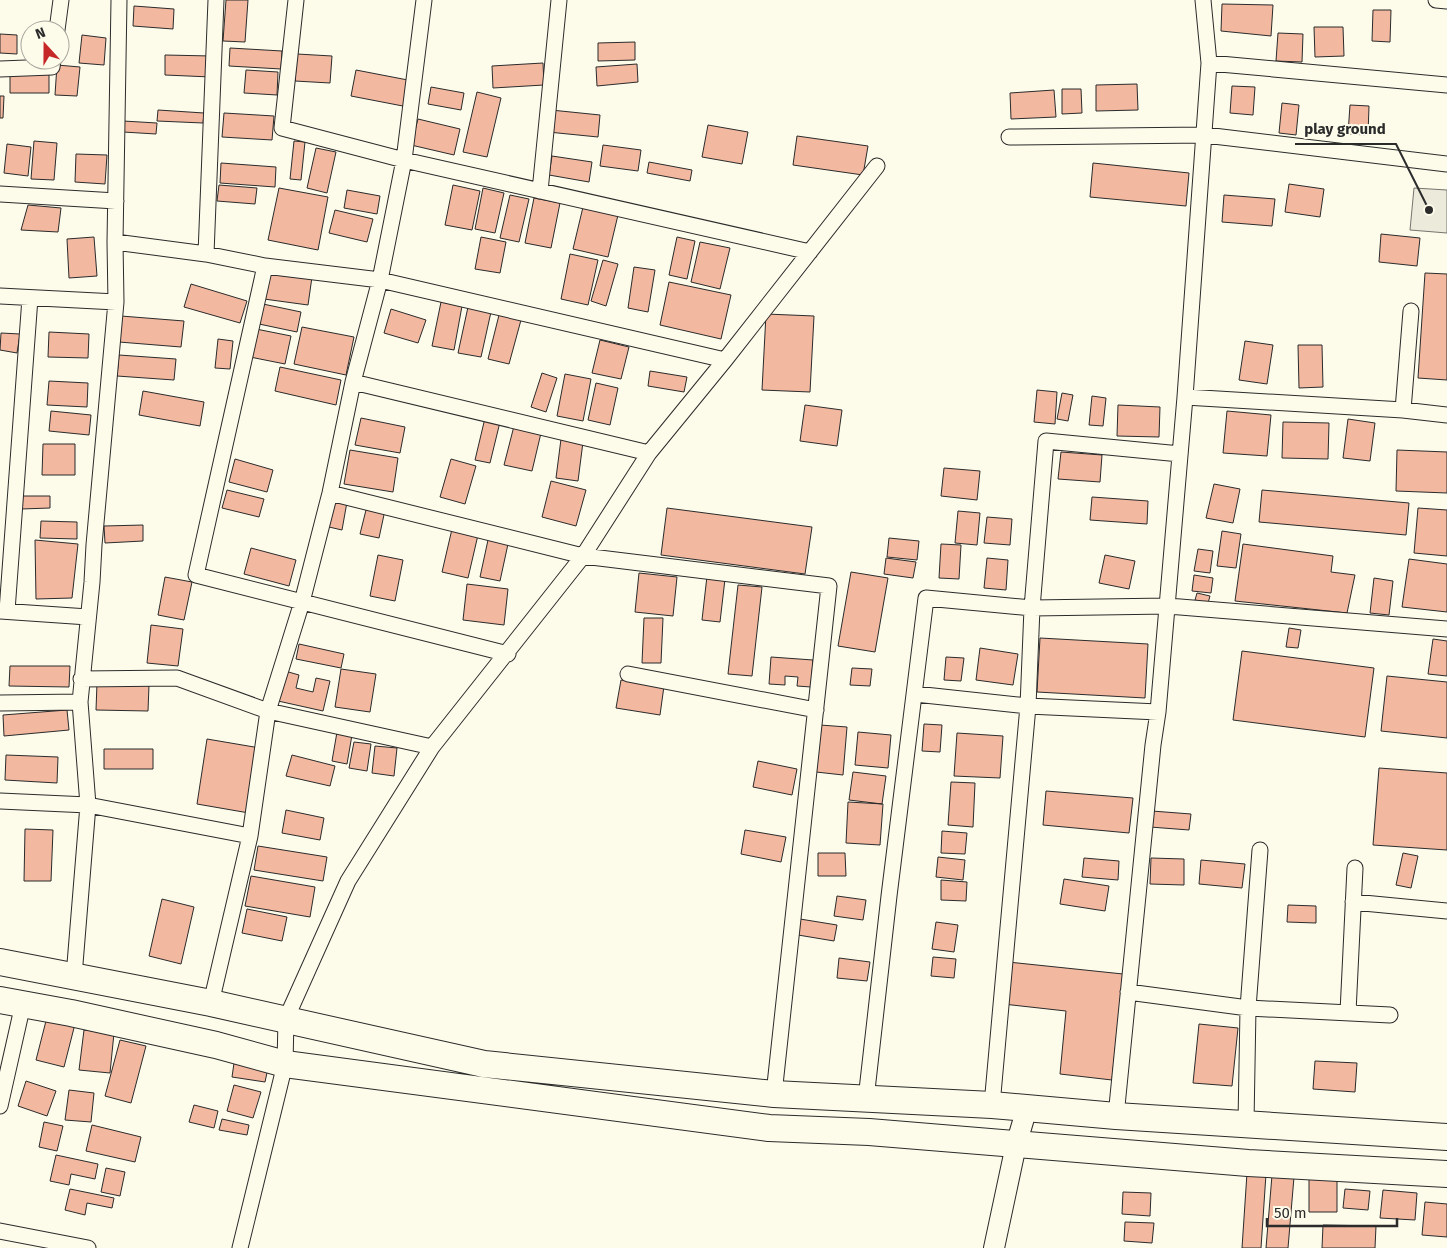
<svg xmlns="http://www.w3.org/2000/svg" width="1447" height="1248" font-family="'Fira Sans',sans-serif">
<style>
.green{fill:#ecebdb;stroke:#74746e}
.building{fill:#f2b8a0;stroke:#2b2b2b}
.lines{fill:none;stroke-linecap:round;stroke-linejoin:round}
.minor-casing{stroke:#2b2b2b;stroke-width:17}
.tertiary-casing{stroke:#2b2b2b;stroke-width:22}
.trunk-casing{stroke:#2b2b2b;stroke-width:28}
.minor{stroke:#fdfbea;stroke-width:15}
.tertiary{stroke:#fdfbea;stroke-width:20}
.trunk{stroke:#fdfbea;stroke-width:26}
.leader{fill:none;stroke:#2b2b2b;stroke-width:2}
.callout-dot{fill:#2b2b2b;stroke:#fdfbea;stroke-width:2}
.callout-label{font-size:15px;text-anchor:middle;font-weight:bold;fill:#2b2b2b;stroke:#fdfbea;stroke-width:4;stroke-linejoin:round;paint-order:stroke}
</style>
<rect width="100%" height="100%" fill="#fdfbea"/>
<path class="green" d="M1414,188L1447,190V233L1410,230Z"/>
<path class="building" d="M226,0H248L245,42L223,41Z
M1222,4L1273,5L1271,36L1221,31Z
M134,6L174,9L173,29L133,26Z
M1373,10H1391L1390,42L1372,41Z
M1314,27H1343L1344,56L1315,57Z
M1278,33L1303,34L1302,62L1276,61Z
M0,34L17,35V54L0,53Z
M82,35L106,38L104,65L79,63Z
M635,42V60L598,61V43Z
M230,48L282,51L281,69L229,66Z
M297,54L332,56L330,83L295,81Z
M165,55L211,56V77L165,75Z
M543,63L544,85L493,88L492,66Z
M637,64L638,82L597,86L596,67Z
M57,65L80,67L77,96L55,95Z
M10,69L49,70V93H10Z
M246,70L278,72L277,95L244,93Z
M356,70L413,81L408,107L351,96Z
M1137,84L1138,110L1096,111V85Z
M1232,86L1255,87L1253,115L1230,113Z
M431,87L464,93L461,110L428,104Z
M1062,89H1081L1082,113L1062,114Z
M1054,90L1056,117L1011,119L1010,93Z
M477,92L501,98L487,157L463,152Z
M0,96H4L3,118H0Z
M1282,103L1299,105L1296,135L1279,133Z
M1350,105L1369,106L1368,135L1348,134Z
M158,110L204,113L203,123L157,121Z
M551,110L600,115L598,137L548,132Z
M224,113L274,116L272,140L222,137Z
M418,119L460,129L454,155L411,145Z
M123,121L157,123L156,134L123,132Z
M708,125L748,132L742,164L702,157Z
M797,136L868,146L863,175L793,165Z
M34,141L57,143L54,180L31,179Z
M294,141L305,142L301,180L290,179Z
M7,144L31,147L28,176L4,173Z
M603,145L641,150L638,171L600,166Z
M316,148L336,152L327,193L307,188Z
M76,154L107,155L105,184L75,182Z
M552,156L592,162L589,182L549,175Z
M649,162L692,170L690,181L647,173Z
M221,163L276,167L275,187L220,183Z
M1093,163L1189,173L1186,206L1090,197Z
M1289,184L1324,189L1320,217L1285,212Z
M219,185L257,188L255,204L217,201Z
M453,185L480,191L472,230L445,225Z
M279,188L328,197L318,250L268,240Z
M483,188L504,193L495,233L475,229Z
M347,190L380,196L377,214L344,208Z
M510,195L529,199L519,242L500,238Z
M1224,195L1275,199L1272,226L1222,222Z
M534,198L560,203L551,248L525,243Z
M28,205L61,208L58,232L21,230Z
M583,207L618,215L608,257L573,249Z
M335,210L373,219L367,242L329,233Z
M1381,234L1420,238L1417,266L1379,262Z
M94,237L97,276L69,278L67,239Z
M481,237L506,242L500,273L475,269Z
M677,237L695,241L687,279L669,275Z
M700,242L730,248L720,289L691,282Z
M570,254L598,260L588,305L561,299Z
M603,260L618,264L606,306L591,301Z
M634,267L655,270L648,312L628,308Z
M268,270L312,277L308,305L264,299Z
M1425,273L1447,274V380L1418,378Z
M669,282L731,295L721,339L660,325Z
M191,284L247,301L240,323L184,307Z
M441,302L462,306L454,350L432,346Z
M263,304L301,312L297,332L259,324Z
M468,307L491,312L481,357L458,353Z
M391,309L426,320L418,343L384,333Z
M766,314L814,316L810,392L762,390Z
M499,315L521,320L509,364L488,359Z
M121,316L184,321L181,347L119,342Z
M302,327L354,337L346,375L294,364Z
M256,329L291,336L285,364L250,357Z
M49,332L89,334L88,358L48,357Z
M1,333L20,334L17,353L0,350Z
M218,339L233,341L230,369L215,368Z
M600,340L629,347L621,379L592,373Z
M1245,341L1273,345L1267,384L1239,380Z
M1298,345H1322L1323,387L1299,388Z
M119,355L176,359L174,380L117,376Z
M280,367L341,380L336,405L275,391Z
M650,371L687,377L684,392L648,386Z
M542,373L557,378L546,412L531,407Z
M565,374L591,379L583,421L557,416Z
M49,381L88,383L87,407L47,405Z
M596,383L618,388L610,425L588,420Z
M1037,390L1057,392L1055,424L1034,422Z
M143,391L204,402L200,426L139,415Z
M1062,393L1073,395L1068,421L1057,419Z
M1092,396L1106,398L1103,426L1089,425Z
M805,405L842,410L837,446L800,441Z
M1118,405L1160,407L1159,437L1117,436Z
M51,411L91,415L89,435L49,431Z
M1227,411L1271,415L1267,456L1223,453Z
M361,418L405,427L400,453L355,445Z
M485,418L500,422L490,463L475,460Z
M1348,419L1375,423L1370,461L1343,458Z
M1283,422L1329,423L1328,459L1282,458Z
M514,426L541,433L532,471L504,465Z
M561,439L583,442L578,481L556,478Z
M43,444H75V475H42Z
M350,450L398,458L393,492L344,484Z
M1397,450L1447,452V493L1396,491Z
M1061,452L1102,455L1100,482L1058,479Z
M235,459L273,470L267,492L229,482Z
M451,459L476,466L465,504L440,497Z
M944,468L980,471L977,500L941,496Z
M551,481L586,490L576,526L542,517Z
M1214,484L1240,489L1233,523L1206,518Z
M227,490L264,499L259,517L222,508Z
M1262,490L1409,503L1406,535L1259,522Z
M21,496H50V508L21,509Z
M1092,497L1148,501L1147,524L1090,520Z
M335,500L347,502L342,530L329,527Z
M367,506L385,510L379,538L360,534Z
M667,508L812,527L805,574L661,555Z
M1418,508L1447,510V556L1414,553Z
M958,511L980,513L977,545L955,543Z
M987,517L1012,519L1010,545L984,543Z
M41,521L77,522V539L40,538Z
M143,525V541L105,543L104,526Z
M452,529L478,535L468,578L442,572Z
M1222,531L1241,534L1236,568L1217,566Z
M889,538L919,541L917,560L887,557Z
M35,540L78,544L72,598L36,599Z
M488,540L508,544L500,581L480,577Z
M941,544L961,545L959,579L939,578Z
M1243,544L1333,556L1331,572L1355,575L1347,613L1235,601Z
M251,548L296,560L289,586L244,574Z
M1198,549L1213,551L1210,573L1194,571Z
M378,555L403,560L395,601L370,596Z
M1105,555L1135,561L1129,589L1099,583Z
M886,558L916,562L913,578L884,574Z
M987,558L1008,560L1006,590L984,588Z
M1409,559L1447,564V612L1402,607Z
M851,572L888,578L875,652L838,646Z
M639,573L677,577L673,616L635,612Z
M1194,575L1213,578L1211,593L1192,591Z
M707,576L725,579L720,622L702,620Z
M165,577L192,582L184,620L158,615Z
M1374,578L1393,581L1389,615L1370,613Z
M467,584L508,589L504,625L463,620Z
M738,585L762,587L752,676L728,674Z
M1197,593L1210,596L1208,603L1195,600Z
M644,618H663L661,663H642Z
M151,625L183,629L178,666L147,663Z
M1289,628L1301,630L1298,648L1286,647Z
M1040,638L1148,644L1145,698L1037,692Z
M1433,639L1447,641V676L1428,674Z
M299,644L344,654L341,668L296,659Z
M980,648L1018,654L1013,685L976,680Z
M1242,651L1374,668L1365,737L1233,720Z
M771,657L813,660L811,687L797,686L798,677L785,676V685L769,684Z
M946,657L964,658L961,681L944,680Z
M10,666H70L69,687L9,686Z
M852,668L872,669L870,686L850,685Z
M341,669L376,674L370,712L335,707Z
M285,671L299,675L296,688L313,692L316,678L330,681L323,711L278,701Z
M1387,676L1447,682V738L1381,731Z
M621,680L664,686L660,715L616,708Z
M97,683L149,685L148,711L96,710Z
M67,710L69,730L4,736L3,715Z
M924,724L942,725L940,752L922,751Z
M820,725L847,727L843,775L816,772Z
M337,732L352,735L347,764L332,761Z
M858,732L891,735L888,768L855,765Z
M957,733L1003,736L1000,778L954,776Z
M207,739L260,748L249,813L197,804Z
M354,742L371,744L367,771L349,768Z
M375,746L397,748L394,776L372,773Z
M104,749H153V769H104Z
M6,755L58,757L57,783L5,780Z
M292,755L335,766L330,786L286,776Z
M758,761L797,769L792,795L753,787Z
M1379,768L1447,773V850L1373,845Z
M853,772L886,776L882,804L849,800Z
M951,782L975,783L973,827L948,825Z
M1046,791L1133,798L1129,833L1043,825Z
M848,802L883,804L880,845L846,843Z
M286,810L324,818L320,840L282,833Z
M1152,811L1191,814L1189,830L1150,827Z
M25,829L53,830L51,881H24Z
M745,830L786,837L781,862L741,854Z
M942,831L967,833L965,854L941,853Z
M258,846L327,857L323,881L254,870Z
M818,853H845L846,876H818Z
M1403,853L1418,856L1411,888L1396,885Z
M938,857L965,860L963,880L936,877Z
M1084,858L1119,861L1118,880L1082,877Z
M1151,858L1184,859V885L1150,884Z
M1201,860L1245,864L1242,888L1199,884Z
M251,876L315,887L310,917L245,906Z
M1064,879L1109,886L1105,911L1060,904Z
M941,880L967,882L966,901L941,900Z
M837,896L866,900L863,920L834,916Z
M162,899L194,907L181,964L149,956Z
M1288,905L1316,906V923L1287,922Z
M247,909L287,917L282,941L242,933Z
M800,919L837,925L834,941L798,935Z
M936,922L958,925L954,952L932,949Z
M933,957L956,959L954,978L931,976Z
M839,958L870,962L867,981L837,978Z
M1008,962L1123,974L1112,1080L1060,1074L1066,1011L1003,1004Z
M47,1017L75,1024L64,1067L36,1060Z
M1199,1024L1238,1028L1232,1086L1193,1083Z
M84,1030L114,1033L110,1073L79,1070Z
M120,1040L146,1046L131,1103L105,1096Z
M1315,1061L1357,1063L1355,1092L1313,1089Z
M234,1063L268,1068L265,1082L232,1077Z
M26,1081L56,1091L47,1116L18,1106Z
M234,1085L261,1092L253,1118L227,1111Z
M69,1090L94,1093L91,1122L65,1120Z
M194,1105L218,1111L214,1128L189,1122Z
M222,1119L249,1125L247,1135L219,1130Z
M44,1122L63,1126L57,1151L39,1147Z
M92,1125L141,1137L135,1162L86,1151Z
M56,1155L98,1164L95,1179L71,1174L69,1185L50,1181Z
M106,1168L125,1172L120,1196L101,1192Z
M1247,1173L1266,1174L1261,1248H1242Z
M1272,1175L1294,1177L1288,1248H1266Z
M1337,1178V1212H1309V1179Z
M70,1189L114,1198L112,1208L87,1203L85,1215L65,1210Z
M1345,1189L1370,1191L1368,1210L1343,1208Z
M1383,1190L1417,1193L1415,1220L1380,1218Z
M1123,1192L1151,1193L1150,1216L1122,1214Z
M1425,1202L1447,1204V1237L1422,1235Z
M1125,1222L1154,1223L1152,1243L1124,1241Z
M1323,1225L1376,1226L1375,1248H1322Z"/>
<g class="lines">
<defs>
<path id="minor" d="M296,0L282,128L404,160L810,252
M1436,0L1447,1
M57,30L61,0
M1209,63L1447,85
M0,69L52,67L53,60
M1009,137L1205,135L1447,164
M540,191L559,0
M0,194L116,201
M115,242L119,0
M206,254L216,0
M265,266L196,575L508,654
M0,296L116,302L115,242L206,254L265,266L380,280L725,360
M353,382L649,453
M1185,397L1403,410L1447,415
M1403,410L1411,311
M330,493L583,556L829,586L774,1094
M0,611L88,617
M7,611L30,298
M628,674L816,710
M81,679L177,678L268,711L432,747
M915,694L1028,706L1158,712
M0,703L80,702
M0,801L88,805L250,836
M1353,902L1447,911
M74,976L88,805L80,702L92,582L94,545L116,302
M1128,992L1248,1008L1390,1015
M211,1003L250,836L268,711L302,602L330,493L353,382L380,280L404,160L424,0
M1348,1012L1355,868
M866,1099L889,896L926,598L1032,608L1168,606L1447,629
M992,1105L1028,706L1032,608L1046,441L1180,454
M0,1106L23,1004
M1116,1116L1153,745L1158,712L1185,397L1209,63L1203,0
M1246,1123L1248,1008L1260,850
M0,1231L88,1248
M240,1248L285,1064L286,1019L348,881L432,747L583,556L649,453L725,360L877,166"/>
<path id="tertiary" d="M994,1248L1016,1145L1027,1108"/>
<path id="trunk" d="M0,962L211,1003L484,1064L774,1094L992,1105L1116,1116L1447,1137
M0,1000L71,1013L216,1045L285,1064L769,1128L869,1132L1248,1163L1447,1174"/>
</defs>
<use href="#minor" class="minor-casing"/>
<use href="#tertiary" class="tertiary-casing"/>
<use href="#trunk" class="trunk-casing"/>
<use href="#minor" class="minor"/>
<use href="#tertiary" class="tertiary"/>
<use href="#trunk" class="trunk"/>
</g>
<path class="leader" d="M1429 210L1396 144H1295"/>
<circle class="callout-dot" cx="1429" cy="210" r="5"/>
<g class="callout-label">
<text x="1345" y="134">play ground</text>
</g>
<g transform="translate(45 45) rotate(339)"><circle r="24" fill="#fdfbea" stroke="#a9a89e"/>
<path d="M0-4L9 19L0 12L-9 19Z" fill="#c62828"/>
<text y="-8" font-size="14" font-weight="bold" text-anchor="middle" fill="#2b2b2b">N</text>
</g>
<path d="M1267 1218v8h130v-8" fill="none" stroke="#2b2b2b" stroke-width="2.5"/>
<text x="1274" y="1218" font-size="15" fill="#2b2b2b" stroke="#fdfbea" stroke-width="4" paint-order="stroke">50 m</text>
</svg>
